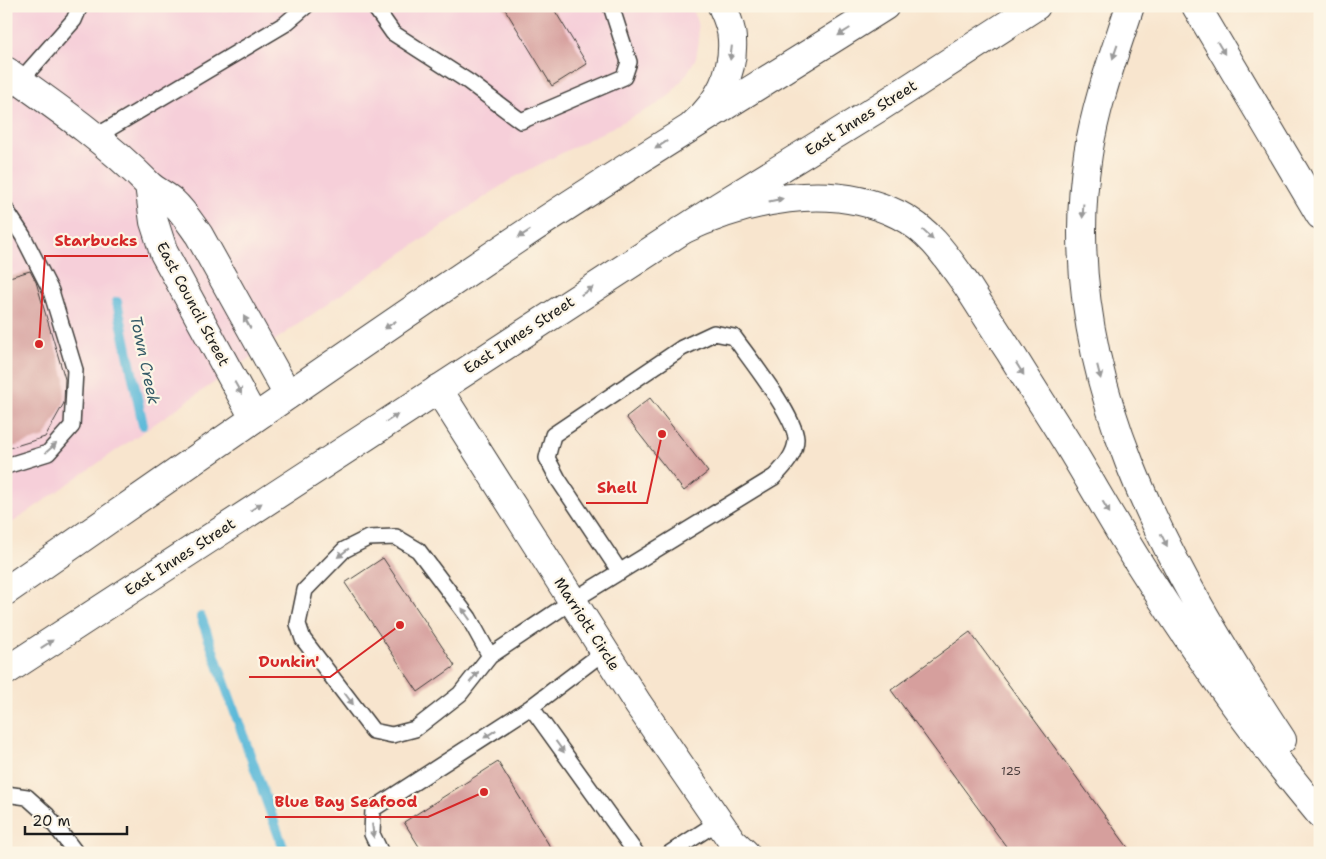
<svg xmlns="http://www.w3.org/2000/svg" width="1326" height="859" font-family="'Shantell Sans',sans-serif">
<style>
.built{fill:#f6cfd9}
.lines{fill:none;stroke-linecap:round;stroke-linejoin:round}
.stream{stroke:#5bb9d9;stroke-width:10}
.building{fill:#d69f9d}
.lane-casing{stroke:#3d3a37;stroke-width:18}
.street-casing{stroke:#3d3a37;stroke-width:30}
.primary-casing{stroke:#3d3a37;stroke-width:30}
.highway-casing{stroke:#3d3a37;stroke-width:30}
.lane{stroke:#fff;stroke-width:15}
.street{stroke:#fff;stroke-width:28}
.primary{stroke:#fff;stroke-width:28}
.highway{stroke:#fff;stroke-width:28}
.oneway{fill:#999}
.labels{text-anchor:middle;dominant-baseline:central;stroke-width:4.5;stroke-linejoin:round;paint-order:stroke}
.number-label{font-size:12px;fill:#4a3d3c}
.street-label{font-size:15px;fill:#1c1c1c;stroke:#fcf5e5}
.water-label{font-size:16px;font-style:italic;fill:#355b68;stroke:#fcf5e5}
.leader{fill:none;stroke:#d62828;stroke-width:2}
.callout-dot{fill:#d62828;stroke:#fcf5e5;stroke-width:2}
.callout-label{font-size:16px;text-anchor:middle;font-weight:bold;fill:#d62828;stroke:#fcf5e5;stroke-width:4.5;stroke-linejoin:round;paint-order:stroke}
</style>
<rect width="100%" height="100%" fill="#fcf5e5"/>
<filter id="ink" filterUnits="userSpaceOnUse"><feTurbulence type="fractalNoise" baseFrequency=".02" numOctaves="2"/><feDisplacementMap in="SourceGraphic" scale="10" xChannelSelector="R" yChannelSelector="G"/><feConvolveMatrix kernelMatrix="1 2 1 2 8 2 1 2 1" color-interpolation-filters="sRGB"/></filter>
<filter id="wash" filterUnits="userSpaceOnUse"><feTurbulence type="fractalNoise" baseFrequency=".0096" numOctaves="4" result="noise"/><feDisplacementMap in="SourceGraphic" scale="20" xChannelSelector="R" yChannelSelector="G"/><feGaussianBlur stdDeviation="1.12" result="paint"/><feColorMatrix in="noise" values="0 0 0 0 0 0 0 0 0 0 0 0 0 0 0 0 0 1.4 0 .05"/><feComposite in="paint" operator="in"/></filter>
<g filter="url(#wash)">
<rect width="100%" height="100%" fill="#f8e5ce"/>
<path class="built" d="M6,6H692L697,21L699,41L696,58L686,75L670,95L658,104L513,178L330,302L6,527Z"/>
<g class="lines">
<path class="stream" d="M117,302L143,425
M201,617L285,853"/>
</g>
<g id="blocks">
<path class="building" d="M503,6H552L587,64L552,86Z
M30,271L36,282L65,379L64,403L45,437L6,449V278Z
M650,398L708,472L684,491L626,417Z
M383,558L455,666L418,692L345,583Z
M970,632L1132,853H1011L891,690Z
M498,762L554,853H423L404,822Z"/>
</g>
</g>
<g filter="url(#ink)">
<use href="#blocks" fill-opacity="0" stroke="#3d3a37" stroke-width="1"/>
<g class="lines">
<defs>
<path id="lane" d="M374,6L393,33L469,82L521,121L624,77L629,62L611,6
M6,93L20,81L74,20L80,6
M95,137L285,24L306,6
M6,210L23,236L51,291L75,370L72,426L48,453L6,466
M490,656L469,618L418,550L396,537L368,538L344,550L305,590L298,624L303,639L373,731L392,735L415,729L460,694L490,656L572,601L774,477C784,467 796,454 796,439C795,416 749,358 734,337L714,333L682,348L553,435L547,458L558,479L620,572
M531,707L636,853
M6,794L27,797L47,815L76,853
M381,853L372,834L373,809L531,707L605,651
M670,853L718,822"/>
<path id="street" d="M6,71C55,106 106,141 148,184C155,191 165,195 173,202C183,211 191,224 199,235L288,395
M149,185L154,222L164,253L254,418
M438,389L638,704L732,841L745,853"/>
<path id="primary" d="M6,591C176,473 345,354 517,239C638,158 762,84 885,6
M6,671L718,207L880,107L1036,6"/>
<path id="highway" d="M1130,6C1114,55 1096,103 1088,154C1054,371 1168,566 1282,740
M1196,6L1320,215
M694,124C718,103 734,73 732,40C732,29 727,17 722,6
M680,231C747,200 829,180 899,215C931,231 948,259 968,287C982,309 996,331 1010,352C1030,385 1052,418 1072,451C1096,491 1119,532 1144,571C1197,655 1256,738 1320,814"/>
</defs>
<use href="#lane" class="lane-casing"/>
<use href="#street" class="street-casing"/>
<use href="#primary" class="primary-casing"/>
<use href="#highway" class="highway-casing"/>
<use href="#lane" class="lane"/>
<use href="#street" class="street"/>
<use href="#primary" class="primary"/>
<use href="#highway" class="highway"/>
</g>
<defs><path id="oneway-solid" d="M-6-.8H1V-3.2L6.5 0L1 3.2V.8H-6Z" transform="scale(1.25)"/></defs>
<g class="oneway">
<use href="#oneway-solid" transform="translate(844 32) rotate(148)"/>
<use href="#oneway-solid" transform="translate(1221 48) rotate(59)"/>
<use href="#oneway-solid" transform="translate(1115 52) rotate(109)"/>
<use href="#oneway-solid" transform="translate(731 53) rotate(97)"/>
<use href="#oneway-solid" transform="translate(661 145) rotate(147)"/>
<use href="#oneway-solid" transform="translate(776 200) rotate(-12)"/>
<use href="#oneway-solid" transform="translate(1083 211) rotate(93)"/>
<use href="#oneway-solid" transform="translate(524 234) rotate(147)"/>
<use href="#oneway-solid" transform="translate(928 235) rotate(43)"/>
<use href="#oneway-solid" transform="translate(587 291) rotate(-33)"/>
<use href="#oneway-solid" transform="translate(247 322) rotate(-119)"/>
<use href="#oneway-solid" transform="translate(390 325) rotate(146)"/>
<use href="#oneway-solid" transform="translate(1020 369) rotate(58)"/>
<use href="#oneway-solid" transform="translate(1099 372) rotate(76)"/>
<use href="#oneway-solid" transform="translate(238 388) rotate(61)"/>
<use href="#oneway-solid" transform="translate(392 418) rotate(-33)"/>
<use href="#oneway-solid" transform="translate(51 448) rotate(-41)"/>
<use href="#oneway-solid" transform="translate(256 507) rotate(-34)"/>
<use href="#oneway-solid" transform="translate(1106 507) rotate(59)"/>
<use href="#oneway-solid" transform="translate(1164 540) rotate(63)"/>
<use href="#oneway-solid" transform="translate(343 553) rotate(142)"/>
<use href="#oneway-solid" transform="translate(466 614) rotate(-125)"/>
<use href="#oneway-solid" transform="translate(47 644) rotate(-33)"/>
<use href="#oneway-solid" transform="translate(474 677) rotate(-51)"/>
<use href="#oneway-solid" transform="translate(349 699) rotate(53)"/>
<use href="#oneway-solid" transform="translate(490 734) rotate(147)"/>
<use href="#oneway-solid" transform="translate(560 747) rotate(54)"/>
<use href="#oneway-solid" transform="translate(373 831) rotate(83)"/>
</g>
</g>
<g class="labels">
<g class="number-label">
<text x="1011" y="771">125</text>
</g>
<g class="street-label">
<text transform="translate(861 118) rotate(-32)">East Innes Street</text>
<text transform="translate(193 304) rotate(62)">East Council Street</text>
<text transform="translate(519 335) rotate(-33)">East Innes Street</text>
<text transform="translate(180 557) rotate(-33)">East Innes Street</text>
<text transform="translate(587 624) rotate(57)">Marriott Circle</text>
</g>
<g class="water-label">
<text transform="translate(145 360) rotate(78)">Town Creek</text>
</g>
</g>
<path class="leader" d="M39 344L45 256H148M662 434L647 503H586M400 625L330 677H249M484 792L428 817H265"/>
<g class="callout-dot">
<circle cx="39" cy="344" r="5"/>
<circle cx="662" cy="434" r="5"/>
<circle cx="400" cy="625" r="5"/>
<circle cx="484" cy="792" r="5"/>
</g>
<g class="callout-label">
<text x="96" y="246">Starbucks</text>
<text x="617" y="493">Shell</text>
<text x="289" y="667">Dunkin'</text>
<text x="346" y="807">Blue Bay Seafood</text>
</g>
<rect width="1326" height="859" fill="none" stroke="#fcf5e5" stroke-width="25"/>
<path d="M25 826v8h102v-8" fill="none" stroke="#1c1c1c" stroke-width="2.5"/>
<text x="32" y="826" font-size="15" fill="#1c1c1c" stroke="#fcf5e5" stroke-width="4" paint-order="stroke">20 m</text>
</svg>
